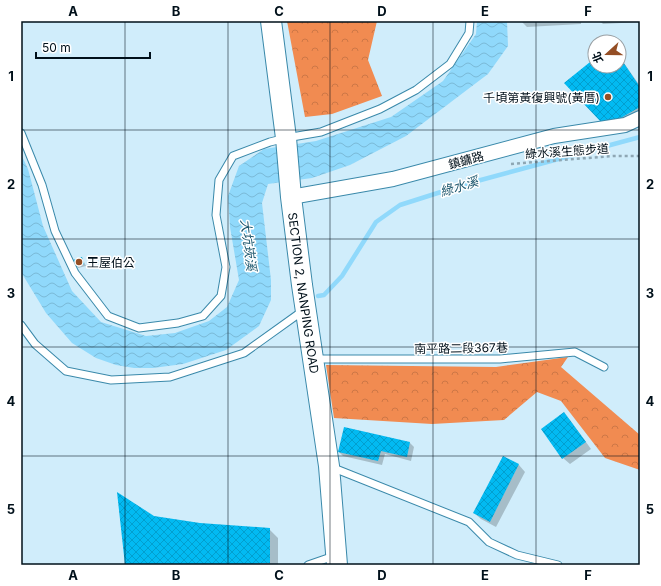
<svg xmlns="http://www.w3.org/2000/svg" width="661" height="586" font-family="Inter,'Noto Sans TC',sans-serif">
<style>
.forest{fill:url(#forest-crowns)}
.water{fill:url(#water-waves)}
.shadow{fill:#0003}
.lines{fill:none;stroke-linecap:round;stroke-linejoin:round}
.stream{stroke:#90d9fb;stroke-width:4.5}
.building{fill:url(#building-cross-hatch)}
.lane-casing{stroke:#3a89aa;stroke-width:9}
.street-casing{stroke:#3a89aa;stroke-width:16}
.secondary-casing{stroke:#3a89aa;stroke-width:22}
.path{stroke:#8ea7b4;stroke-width:2.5;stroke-dasharray:3 3;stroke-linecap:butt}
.lane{stroke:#fff;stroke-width:7}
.street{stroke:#fff;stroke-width:14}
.secondary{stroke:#fff;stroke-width:20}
.grid{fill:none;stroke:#00101a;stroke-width:1;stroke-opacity:0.55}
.poi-dot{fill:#944e25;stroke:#fff;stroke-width:1.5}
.labels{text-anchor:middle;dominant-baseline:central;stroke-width:3;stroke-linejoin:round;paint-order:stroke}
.poi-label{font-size:12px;fill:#00101a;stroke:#fff;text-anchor:end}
.street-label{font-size:12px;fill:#00101a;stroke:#fff}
.water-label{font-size:13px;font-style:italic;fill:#1c566d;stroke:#fff}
.neatline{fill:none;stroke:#00101a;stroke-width:1.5}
.grid-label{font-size:13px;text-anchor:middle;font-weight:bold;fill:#00101a}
</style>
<defs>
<pattern id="forest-crowns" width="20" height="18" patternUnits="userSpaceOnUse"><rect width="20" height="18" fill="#f18b51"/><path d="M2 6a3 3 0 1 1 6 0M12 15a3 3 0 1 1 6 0" fill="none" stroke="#cd7746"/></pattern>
<pattern id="water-waves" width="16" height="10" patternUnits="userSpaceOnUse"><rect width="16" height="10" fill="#90d9fb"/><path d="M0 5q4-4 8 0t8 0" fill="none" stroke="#7ab9d7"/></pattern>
<pattern id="building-cross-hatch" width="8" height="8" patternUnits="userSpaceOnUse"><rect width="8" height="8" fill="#02baf2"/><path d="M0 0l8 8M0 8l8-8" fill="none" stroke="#029fcf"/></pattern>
</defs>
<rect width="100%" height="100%" fill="#d0edfb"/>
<path class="forest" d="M287,21H377L368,60L382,96L332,114L305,117Z
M568,357L561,367L640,435V470L605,458L561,401L537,392L504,420L432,424L334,418L326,365L496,367Z"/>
<path class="water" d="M477,21H507L508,46L488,74L406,136L350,165L312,178L268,184L262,203L271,280V300L259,326L226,350L183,364L153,368H134L116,365L96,358L72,343L46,313L21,272V154L28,169L43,226L72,291L101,322L146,336L175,333L209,321L227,307L239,280L230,227L228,196L239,166L264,149L316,141L391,117L443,81L476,34Z"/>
<path class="shadow" d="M521,21H581V24L527,27Z
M600,21H640V22L603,24Z
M619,56L640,86V114L617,127L565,83L595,59V66H619Z
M82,258L86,266L78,268L74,261Z
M564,413L570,420L591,449L570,464L563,458Z
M345,428L410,443L414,447L411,461L385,454L382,465L343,456L339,452Z
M503,457L519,465L525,472L496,527L481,519L474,513Z
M153,517L200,524L269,529L278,538V565H126Z"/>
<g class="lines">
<path class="stream" d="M318,296L324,295L342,276L376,222L400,205L466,184L640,137"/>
</g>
<path class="building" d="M619,56L640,87V107L612,123L601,122L564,83L595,58V66H619Z
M82,257L84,264L75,267L73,260Z
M564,412L586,442L562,459L541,429Z
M344,427L410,442L407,457L381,451L378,461L338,452Z
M503,456L519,464L490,522L473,513Z
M117,492L154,516L200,523L270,528V563L231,565H125Z"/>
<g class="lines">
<defs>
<path id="lane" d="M21,133L42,185L55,231L75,273L108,316L139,328L178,323L203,316L221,296L226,267L216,215L219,180L233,156L270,142L286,138L321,132L380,109L416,90L450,64L469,33L470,21
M21,325L35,344L66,371L111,380L170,377L244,353L304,310
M314,359H500L575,352L604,367
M331,467L469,522L489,542L517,555L558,565
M308,565L334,556"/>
<path id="street" d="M291,197L393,179L554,136L625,125L640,118"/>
<g id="secondary">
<path id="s1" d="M271,21L286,138L291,197L302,285L329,466L337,565"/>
</g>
</defs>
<use href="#lane" class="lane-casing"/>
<use href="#street" class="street-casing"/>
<use href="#secondary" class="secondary-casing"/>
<path class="path" d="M511,164L613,156H640"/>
<use href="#lane" class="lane"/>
<use href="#street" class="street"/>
<use href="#secondary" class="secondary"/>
</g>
<path class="grid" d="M125,21V565M228,21V565M330,21V565M433,21V565M536,21V565M21,130H640M21,239H640M21,347H640M21,456H640"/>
<g class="poi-dot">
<circle cx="608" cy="97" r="4"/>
<circle cx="79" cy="262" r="4"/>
</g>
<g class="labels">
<g class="poi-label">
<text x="600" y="97">千頃第黃復興號(黃厝)</text>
<text x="87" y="262" text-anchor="start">王屋伯公</text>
</g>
<g class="street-label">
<text transform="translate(567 151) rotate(-4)">綠水溪生態步道</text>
<text transform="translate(466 160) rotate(-15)">鎮鏞路</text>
<text stroke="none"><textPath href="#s1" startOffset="274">SECTION 2, NANPING ROAD</textPath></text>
<text transform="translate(461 348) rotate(-1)">南平路二段367巷</text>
</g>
<g class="water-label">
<text transform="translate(459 186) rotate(-17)">綠水溪</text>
<text transform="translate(249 245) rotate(83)">大坑崁溪</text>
</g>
</g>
<rect width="661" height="586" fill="none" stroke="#ffffff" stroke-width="44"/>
<g transform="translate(607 54) rotate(249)"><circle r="19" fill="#ffffff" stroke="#999fa3"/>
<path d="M0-3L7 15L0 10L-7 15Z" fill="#944e25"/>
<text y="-6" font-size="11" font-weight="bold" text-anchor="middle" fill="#00101a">北</text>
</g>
<path d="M36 52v6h114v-6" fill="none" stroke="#00101a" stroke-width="2"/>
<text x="42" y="52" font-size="12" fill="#00101a" stroke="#ffffff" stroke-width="3" paint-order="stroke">50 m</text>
<rect x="22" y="22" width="617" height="542" class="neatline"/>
<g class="grid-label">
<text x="73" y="16">A</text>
<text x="176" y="16">B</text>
<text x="279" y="16">C</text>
<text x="382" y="16">D</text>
<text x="485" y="16">E</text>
<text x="588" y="16">F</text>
<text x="11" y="81">1</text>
<text x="650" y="81">1</text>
<text x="11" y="189">2</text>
<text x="650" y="189">2</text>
<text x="11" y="298">3</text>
<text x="650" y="298">3</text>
<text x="11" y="406">4</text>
<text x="650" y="406">4</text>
<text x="11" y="514">5</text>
<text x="650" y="514">5</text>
<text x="73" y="580">A</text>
<text x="176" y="580">B</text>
<text x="279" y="580">C</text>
<text x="382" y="580">D</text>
<text x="485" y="580">E</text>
<text x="588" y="580">F</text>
</g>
</svg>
